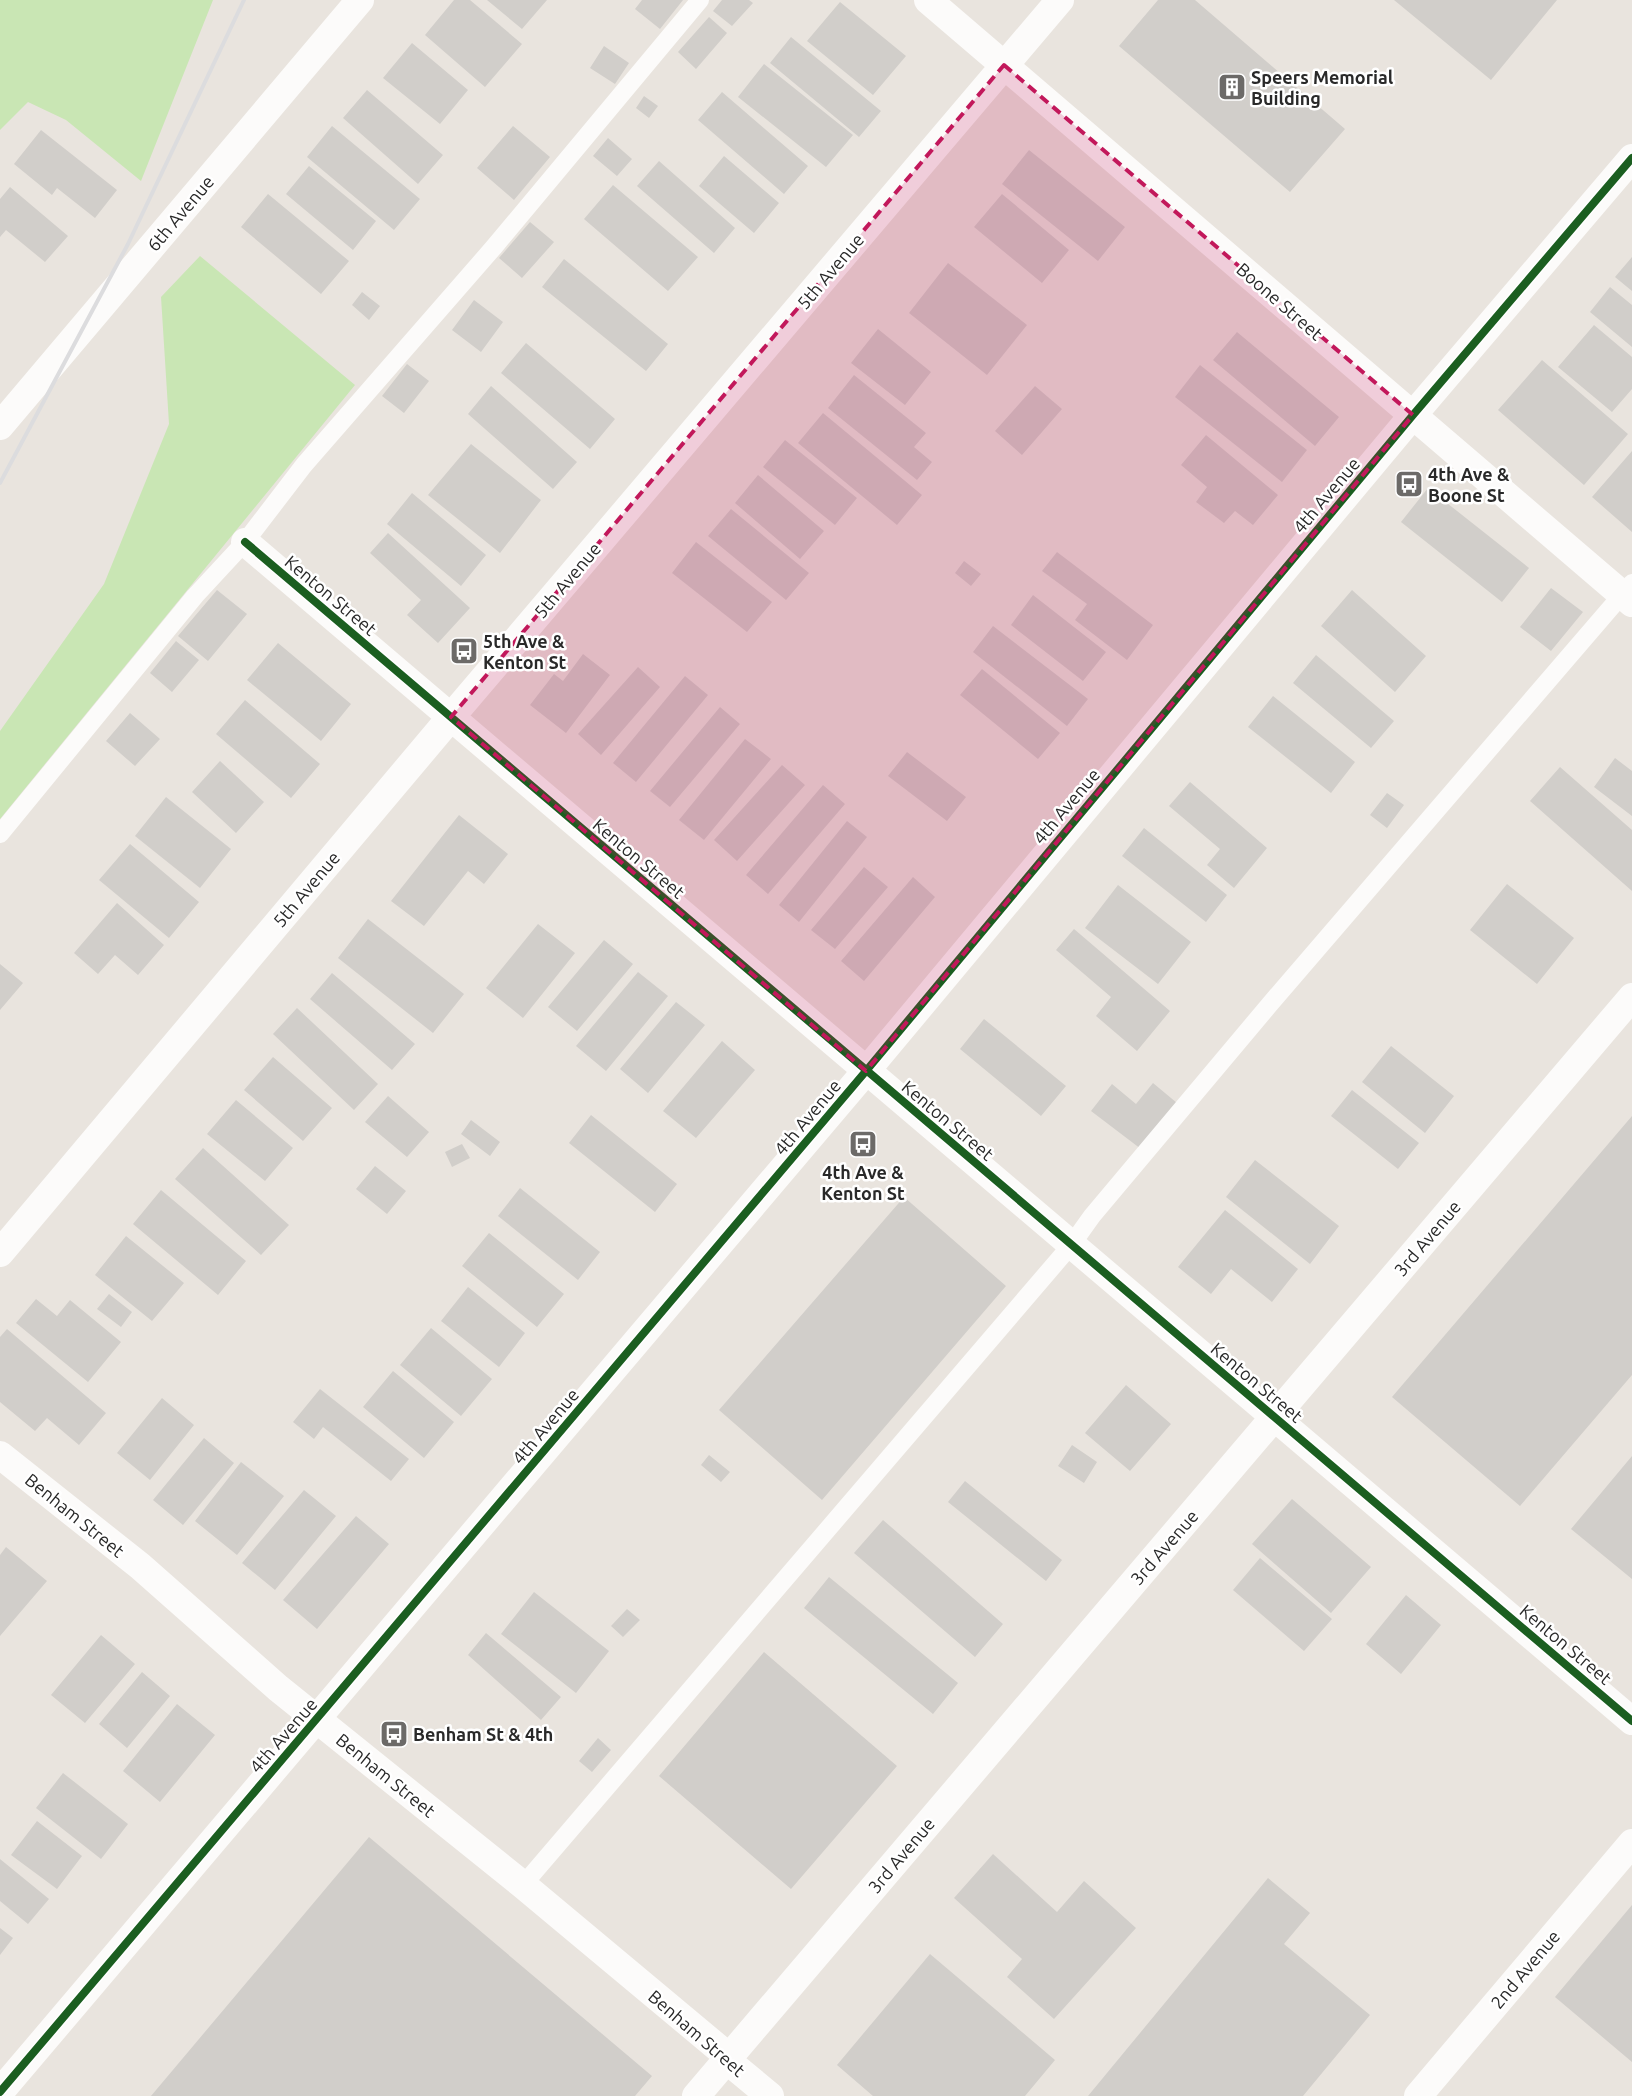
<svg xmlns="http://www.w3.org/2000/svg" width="1632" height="2096" font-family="Ubuntu,sans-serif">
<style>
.green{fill:#c9e6b4}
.building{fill:#d1ceca}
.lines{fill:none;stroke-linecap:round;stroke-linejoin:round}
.lane{stroke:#fcfbfa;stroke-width:18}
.street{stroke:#fcfbfa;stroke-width:28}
.secondary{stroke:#fcfbfa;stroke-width:28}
.rail{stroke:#dcdcde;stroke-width:4}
.cycleway-casing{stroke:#fff;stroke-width:11}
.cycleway{stroke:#1b5e20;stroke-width:8}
.marked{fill:#c2185b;fill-opacity:0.2;stroke:#c2185b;stroke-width:4;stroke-dasharray:10 6;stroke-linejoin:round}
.labels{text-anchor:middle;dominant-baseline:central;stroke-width:5;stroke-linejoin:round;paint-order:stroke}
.poi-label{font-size:18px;font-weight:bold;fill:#292929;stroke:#fff;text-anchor:start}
.street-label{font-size:18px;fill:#292929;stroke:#fff}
</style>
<rect width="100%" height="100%" fill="#e9e4de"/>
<path class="green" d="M0,0H213L141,181L66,120L28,102L0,130Z
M200,256L355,385L0,819V731L104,584L169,424L161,297Z"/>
<path class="building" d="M454,0H470L522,44L485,87L425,35Z
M487,0H547L522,29Z
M642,0H683L660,29L635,9Z
M722,0H749L753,3L732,26L713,11Z
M1158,0H1195L1345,129L1290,192L1119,46Z
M1394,0H1557L1491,80Z
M840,2L906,56L873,95L807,41Z
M709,17L727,33L696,69L678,52Z
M791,37L881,111L859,137L770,63Z
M412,43L468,90L440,124L383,78Z
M604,46L629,63L615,84L590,68Z
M764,64L853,135L826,167L738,97Z
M367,90L443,155L418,184L343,118Z
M722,92L808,166L784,194L698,120Z
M644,96L658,106L649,118L636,108Z
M332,126L420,199L394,230L307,157Z
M513,126L550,157L514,200L477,168Z
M41,130L117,190L95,218L57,188L52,195L14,164Z
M608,138L632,159L617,176L593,156Z
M1029,150L1125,227L1098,261L1002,184Z
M724,156L779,203L754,233L699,186Z
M659,161L735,228L714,253L637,186Z
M309,166L376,221L353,250L286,194Z
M613,185L698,257L668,291L584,219Z
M10,187L68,236L45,262L6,230L0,237V199Z
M268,194L349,261L321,294L241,227Z
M1002,194L1069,250L1042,283L974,227Z
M530,222L554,242L522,278L499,258Z
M1632,257V291L1615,277Z
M564,259L668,344L646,371L542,287Z
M948,263L1027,325L987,375L909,313Z
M1610,287L1632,305V347L1590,312Z
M362,292L380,306L369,320L352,305Z
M474,300L503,322L481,352L452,330Z
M1594,325L1632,357V389L1612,412L1558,367Z
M878,329L931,372L905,405L851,363Z
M1237,332L1339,417L1315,446L1213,360Z
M526,343L615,419L590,449L501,373Z
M1542,360L1628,434L1584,485L1498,410Z
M407,364L429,381L404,413L382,396Z
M1200,365L1307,450L1282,482L1175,397Z
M854,375L926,433L914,447L932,462L917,480L828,408Z
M491,386L577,462L553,489L468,414Z
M1035,386L1062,409L1022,455L995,431Z
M823,413L922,495L897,525L798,443Z
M1206,435L1278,495L1253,525L1235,511L1224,523L1196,502L1207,487L1181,465Z
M785,440L857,498L835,525L763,467Z
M471,444L541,500L500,553L428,495Z
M1632,451V532L1592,497Z
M758,475L824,531L800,559L735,503Z
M1428,488L1529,568L1502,602L1401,522Z
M412,493L486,555L461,586L387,524Z
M731,509L809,573L786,600L708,536Z
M388,533L470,608L438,643L407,615L421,600L370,553Z
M696,542L772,602L747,632L672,573Z
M1057,552L1153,625L1127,660L1075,620L1087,604L1042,571Z
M964,561L981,574L971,586L955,573Z
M1551,588L1583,612L1551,651L1520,627Z
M217,590L247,614L208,661L178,636Z
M1352,590L1426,656L1395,692L1321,626Z
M1033,595L1106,652L1083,681L1011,625Z
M993,626L1088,699L1067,726L973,652Z
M176,641L199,660L172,692L150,673Z
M278,643L351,704L321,741L247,680Z
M583,654L610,675L566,733L530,705L554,674L563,681Z
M1316,655L1394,721L1371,748L1293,683Z
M638,667L660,687L601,755L578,734Z
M982,669L1060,733L1038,759L960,695Z
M685,676L708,695L636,782L613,763Z
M1273,696L1355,762L1331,793L1248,727Z
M245,700L320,764L291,798L216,734Z
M720,707L740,724L670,807L650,791Z
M130,713L160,739L135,766L106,741Z
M745,739L771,759L704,840L679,820Z
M907,752L966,797L947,821L888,776Z
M1615,758L1632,771V816L1594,787Z
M220,761L264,802L236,833L192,792Z
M782,765L805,785L737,861L714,840Z
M1560,767L1632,830V891L1530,801Z
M1190,782L1267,848L1234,888L1207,865L1220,849L1169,806Z
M823,785L845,804L768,894L746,875Z
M1387,793L1404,805L1387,828L1370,815Z
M166,797L231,849L200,888L135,836Z
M459,815L508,854L484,884L468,871L424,926L391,901Z
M847,821L867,837L799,922L779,905Z
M1144,828L1227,895L1206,922L1122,856Z
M130,844L199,902L169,938L99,880Z
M864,867L888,887L835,949L811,930Z
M913,877L935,897L864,981L841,961Z
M1507,884L1574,938L1537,984L1470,930Z
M1118,885L1191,942L1158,984L1085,928Z
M117,903L164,945L138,975L115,955L98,974L74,953Z
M368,919L464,994L433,1033L338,958Z
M538,924L575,953L523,1018L486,988Z
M1074,929L1170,1011L1137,1051L1096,1016L1111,997L1056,950Z
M604,940L633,964L577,1031L548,1007Z
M0,964L23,983L0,1010Z
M638,972L668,996L606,1071L576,1046Z
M332,973L415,1044L392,1070L310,999Z
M676,1002L705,1025L648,1093L620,1069Z
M297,1008L378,1084L354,1110L273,1034Z
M984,1019L1066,1086L1041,1116L960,1049Z
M722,1041L755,1070L696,1138L663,1111Z
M1391,1046L1454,1096L1425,1133L1362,1082Z
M273,1057L332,1108L303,1141L244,1090Z
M1153,1083L1177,1103L1141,1149L1091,1111L1112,1084L1136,1104Z
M1352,1090L1419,1143L1398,1169L1331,1116Z
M388,1096L429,1132L407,1157L365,1122Z
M236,1100L293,1148L265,1181L207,1134Z
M591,1115L677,1184L655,1212L569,1143Z
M1632,1116V1375L1520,1506L1392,1397Z
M471,1120L500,1142L490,1156L461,1134Z
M462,1144L470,1158L452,1167L445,1152Z
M203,1148L289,1225L261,1255L175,1179Z
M1255,1160L1339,1226L1310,1264L1226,1197Z
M375,1166L406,1191L387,1214L356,1189Z
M520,1188L600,1252L578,1280L498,1216Z
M161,1190L246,1261L218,1295L133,1224Z
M904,1197L1006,1286L822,1500L719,1410Z
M1225,1210L1298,1269L1272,1302L1231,1269L1211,1294L1178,1267Z
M489,1233L564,1294L537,1327L462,1266Z
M126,1236L184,1283L152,1321L95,1275Z
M468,1287L525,1333L499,1367L441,1321Z
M109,1294L132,1312L121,1327L97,1309Z
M36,1299L57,1316L70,1300L121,1342L88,1382L16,1323Z
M431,1328L492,1379L461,1416L400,1365Z
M7,1329L106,1413L79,1445L47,1418L35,1431L0,1402V1337Z
M393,1371L454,1422L424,1458L363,1407Z
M1126,1385L1171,1424L1130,1471L1085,1433Z
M320,1389L409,1459L391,1481L323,1427L314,1439L293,1422Z
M162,1398L194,1425L150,1480L117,1453Z
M204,1438L234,1463L183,1525L153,1500Z
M1072,1445L1097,1462L1084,1483L1058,1466Z
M709,1455L730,1472L721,1482L701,1465Z
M1632,1456V1579L1571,1529Z
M241,1462L284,1496L237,1555L195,1521Z
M965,1481L1062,1560L1046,1581L948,1502Z
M304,1490L336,1516L275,1590L242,1563Z
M1292,1499L1371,1567L1331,1613L1252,1544Z
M356,1516L389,1544L317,1629L283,1600Z
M883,1520L1003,1624L975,1657L854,1553Z
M6,1547L47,1581L0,1636V1555Z
M1260,1558L1332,1619L1304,1651L1233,1590Z
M829,1577L958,1683L933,1714L804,1608Z
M534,1592L609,1651L576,1693L501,1634Z
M1406,1595L1441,1625L1401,1674L1366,1644Z
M627,1609L640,1620L623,1637L611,1626Z
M486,1633L561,1697L541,1720L468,1655Z
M101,1635L135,1664L85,1723L51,1695Z
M764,1652L897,1766L791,1889L659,1776Z
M142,1672L170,1696L127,1748L99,1724Z
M177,1704L215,1735L160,1802L123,1771Z
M598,1738L611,1750L592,1772L579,1761Z
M63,1773L128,1824L101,1859L36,1808Z
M37,1821L82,1856L57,1889L11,1855Z
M369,1837L652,2076L635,2096H151Z
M993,1854L1057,1912L1084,1881L1136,1928L1054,2019L1007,1977L1022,1959L954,1898Z
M0,1859L49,1899L28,1924L0,1901Z
M1268,1878L1310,1913L1284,1944L1370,2015L1303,2096H1088Z
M1632,1905V2062L1555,1997Z
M0,1928L13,1938L0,1955Z
M930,1954L1055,2060L1025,2096H873L837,2065Z"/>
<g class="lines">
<path class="lane" d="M0,834L195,596L245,542L304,465L494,247L700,0
M523,1885L1072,1244L1092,1216L1270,1004L1632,583"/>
<path class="street" d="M928,0L1632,603
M0,426L360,0
M245,542L1632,1721
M0,1253L451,717L1060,0
M0,1455L140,1566L278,1688L523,1885L729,2057L735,2067L770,2096
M696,2096L1632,997
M1418,2096L1632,1843"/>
<path class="secondary" d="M0,2092L866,1071L1413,415L1632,158"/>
<path class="rail" d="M0,483L128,244L244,0"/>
<defs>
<path id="cycleway" d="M245,542L1632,1721
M0,2092L866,1071L1413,415L1632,158"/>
</defs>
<use href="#cycleway" class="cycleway-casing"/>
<use href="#cycleway" class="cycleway"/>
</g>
<path class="marked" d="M1004,65L1413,415L866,1071L451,717Z"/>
<defs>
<symbol id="building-square" viewBox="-11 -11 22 22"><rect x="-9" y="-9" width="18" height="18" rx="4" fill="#6c6a68" stroke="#fff"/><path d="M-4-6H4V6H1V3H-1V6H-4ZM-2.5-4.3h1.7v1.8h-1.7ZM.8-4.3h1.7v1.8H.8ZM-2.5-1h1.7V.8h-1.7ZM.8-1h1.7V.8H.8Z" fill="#fff"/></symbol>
<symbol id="bus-square" viewBox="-11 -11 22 22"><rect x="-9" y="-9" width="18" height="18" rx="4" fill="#6c6a68" stroke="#fff"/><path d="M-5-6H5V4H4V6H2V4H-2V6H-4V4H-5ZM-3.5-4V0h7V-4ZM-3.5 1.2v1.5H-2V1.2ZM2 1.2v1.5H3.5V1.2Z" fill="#fff"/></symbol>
</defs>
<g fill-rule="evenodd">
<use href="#building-square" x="1216" y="71" width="32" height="32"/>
<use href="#bus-square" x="1393" y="468" width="32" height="32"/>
<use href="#bus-square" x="448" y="635" width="32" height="32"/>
<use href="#bus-square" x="847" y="1128" width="32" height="32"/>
<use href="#bus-square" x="378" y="1718" width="32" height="32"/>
</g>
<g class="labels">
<g class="poi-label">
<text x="1251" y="77">Speers Memorial<tspan x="1251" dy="21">Building</tspan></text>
<text x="1428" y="474">4th Ave &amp;<tspan x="1428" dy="21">Boone St</tspan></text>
<text x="483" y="641">5th Ave &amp;<tspan x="483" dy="21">Kenton St</tspan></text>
<text x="863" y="1172" text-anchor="middle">4th Ave &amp;<tspan x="863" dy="21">Kenton St</tspan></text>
<text x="413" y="1734">Benham St &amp; 4th</text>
</g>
<g class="street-label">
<text transform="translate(180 213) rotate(-50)">6th Avenue</text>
<text transform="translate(830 271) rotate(-50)">5th Avenue</text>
<text transform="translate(1280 301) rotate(41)">Boone Street</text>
<text transform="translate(1326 495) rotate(-50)">4th Avenue</text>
<text transform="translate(567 580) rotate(-50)">5th Avenue</text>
<text transform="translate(331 595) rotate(40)">Kenton Street</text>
<text transform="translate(1066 806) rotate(-50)">4th Avenue</text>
<text transform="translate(639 858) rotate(40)">Kenton Street</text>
<text transform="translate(306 889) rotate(-50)">5th Avenue</text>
<text transform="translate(807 1117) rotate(-50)">4th Avenue</text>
<text transform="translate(948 1120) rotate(40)">Kenton Street</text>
<text transform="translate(1427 1238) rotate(-50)">3rd Avenue</text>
<text transform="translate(1257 1382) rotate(40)">Kenton Street</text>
<text transform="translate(545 1426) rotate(-50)">4th Avenue</text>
<text transform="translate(75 1515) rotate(39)">Benham Street</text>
<text transform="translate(1164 1547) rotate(-49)">3rd Avenue</text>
<text transform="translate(1566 1644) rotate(40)">Kenton Street</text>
<text transform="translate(283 1735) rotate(-49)">4th Avenue</text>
<text transform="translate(386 1775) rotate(39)">Benham Street</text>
<text transform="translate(901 1855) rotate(-50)">3rd Avenue</text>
<text transform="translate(1525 1969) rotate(-50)">2nd Avenue</text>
<text transform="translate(697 2033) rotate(41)">Benham Street</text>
</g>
</g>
</svg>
